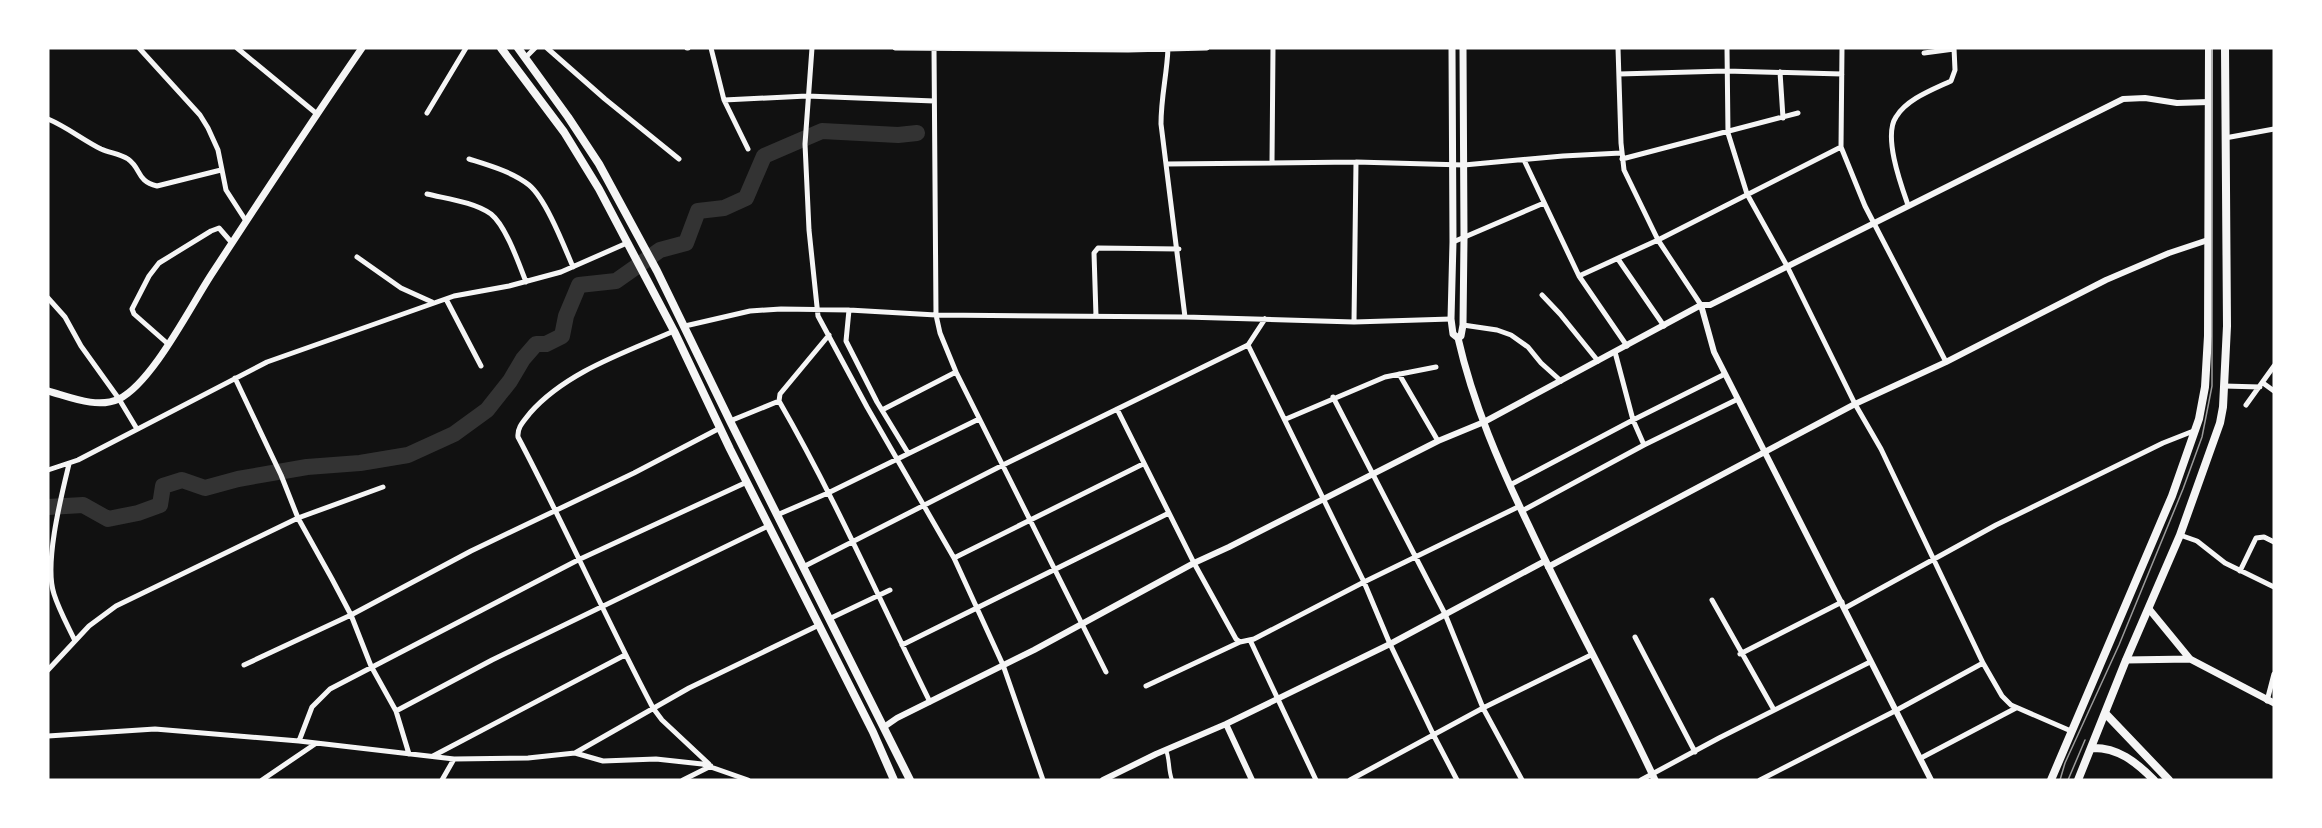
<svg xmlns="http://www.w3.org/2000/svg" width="2322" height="828" font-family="'Golos Text',sans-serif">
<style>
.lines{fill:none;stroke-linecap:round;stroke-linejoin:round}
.river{stroke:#333;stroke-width:16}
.pedestrian{stroke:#f5f5f5;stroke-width:4}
.minor{stroke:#f5f5f5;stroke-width:5}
.tertiary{stroke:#f5f5f5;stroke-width:6}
.secondary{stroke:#f5f5f5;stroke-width:7}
.primary{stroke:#f5f5f5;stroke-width:8}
.tram{stroke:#9a9a9a;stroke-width:1.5}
</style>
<rect width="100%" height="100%" fill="#111"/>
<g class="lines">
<path class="river" d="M48,507L83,505L108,519L138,513L160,505L163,486L182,480L205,488L238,479L307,467L360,463L408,455L454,434L487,410L510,381L523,359L536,344H546L562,336L566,316L579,285L616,281L660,250L686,243L698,211L724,208L746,198L764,156L822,131L898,135L917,133"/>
<path class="pedestrian" d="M1166,750C1170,760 1168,770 1172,780"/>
<path class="minor" d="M139,48L200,115L208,128L218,150L226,190L246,221
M237,48L317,114
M547,48L605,99L679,159
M687,48H688
M711,48L724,100L748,149
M812,48L805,144L809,230L818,316L867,407L954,558L1003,665L1043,780
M895,48L1128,50L1207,48
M934,48L936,315L940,333L956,372L1106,672
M1168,48C1167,75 1161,96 1161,124L1185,317
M1618,48L1621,143L1624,170L1658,240L1701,305
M1727,48L1728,133L1747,194L1787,266L1855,404L1881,449L1983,663L2002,696L2011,705L2071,731
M1842,48L1841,147L1865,206L1946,362
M1924,53L1954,49
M525,58L535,48
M1780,72L1783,118
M1619,74L1726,71L1842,74
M724,100L807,96L934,101
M427,113L466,48
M48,119C67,127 83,140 101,149C110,153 120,154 128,159C142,169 136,181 157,186L221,170
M2225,138L2274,129
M469,159C488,165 513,172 529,185C546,199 564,246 573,267
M1622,159L1798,113
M1524,160L1579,276L1627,346
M1272,162L1273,48
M1166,164L1356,162L1464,165L1563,156L1621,153
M427,194C448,199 474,202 491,214C506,226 519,264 526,282
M1908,205C1901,185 1883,136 1896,117C1907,99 1932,90 1951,81L1955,70L1954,48
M1453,242L1544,203
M357,257L401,288L432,302
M1618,259L1664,326
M1579,276L1658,240L1841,147
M1542,295L1560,314L1598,361
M48,298L65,317L81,346L119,399L137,429
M446,299L481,366
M849,310L846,341L877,402L908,453
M1096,316L1094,253L1098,248L1179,249
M1354,322L1356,162
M1463,325L1497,330L1511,335L1528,347L1541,363L1561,381
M685,326L750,311L781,309L849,310L936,315L1185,317L1354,322L1451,319
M674,331C624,353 566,372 530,413C524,421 517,427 518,437C565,526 606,619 653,708L662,720L709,764
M829,335L780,394L779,401C835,498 880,601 930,702
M168,344L134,314L132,309L149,276L159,263L211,231L219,228L232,243
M1248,345L1265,319
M1615,352L1633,420L1644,445
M1399,374L1438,441
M235,378L281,475L298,518L332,579L351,615L371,666L396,711L409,754
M2263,383L2274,391
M2224,386L2260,387
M1333,397L1445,614L1483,708L1522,780
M2246,405L2274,366
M1117,409L1194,563L1236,639L1240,642L1254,639L1364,582L1520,506
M882,410L956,372
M1286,419L1385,377L1436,367
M730,421L779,401
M69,464C61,497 44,564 54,594C59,610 68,626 75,641
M48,470L78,460L267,362L454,296L509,286L561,272L627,243
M1510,485L1633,420L1725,374
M1522,511L1644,445L1738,399
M777,515L828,493L979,419
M2180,535L2197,541L2225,563L2274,587
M954,558L1143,464
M803,567L1003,465L1248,345L1364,582L1390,644L1434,736L1457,780
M2240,571L2256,538L2264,537L2274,542
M1712,600L1774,710
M1845,608L1996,525L2163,443L2196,430
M829,619L890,590
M1635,637L1695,752
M1250,640L1316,780
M902,645L1169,513
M1740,654L1842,602
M244,665L351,615L471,551L634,473L720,428
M48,670L89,626L116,606L298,518L383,487
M1146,686L1240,642
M2267,701L2274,674
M396,711L492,660L768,526
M48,736L155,729L299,741L454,759L528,758L575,753L603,761L656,759L702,764L748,780
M299,741L312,707L330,689L578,560L747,482
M575,753L689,688L819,625
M433,756L625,655
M1921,758L2016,708
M262,780L315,744
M442,780L454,759
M683,780L711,766
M1350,780L1483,708L1591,655
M1641,780L1719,738L1870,662
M1760,780L1895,711L1983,663"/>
<path class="tertiary" d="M1701,305L1714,352L1931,780
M1548,567L1855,404L1946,362L2106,280L2169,253L2208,240
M1226,724L1252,780
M884,727L897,718L1034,650L1194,563L1229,547L1438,441L1484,422L1701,305H1710L2123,99L2145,98L2177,103L2209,102
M1103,780L1156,754L1226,724L1390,644L1545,561"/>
<path class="secondary" d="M1452,48L1453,242L1451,319L1453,334L1458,338
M1463,48L1464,238L1463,325L1461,336L1458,338C1473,404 1500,466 1529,526C1569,612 1615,694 1655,780
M48,391C70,397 97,409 119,399C153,382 191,305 213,272C262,197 311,122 362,48
M2149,609L2190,659L2274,703
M2126,660L2190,659"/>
<path class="primary" d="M501,48L564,132L599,189L674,331L730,449L873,732L894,780
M518,48L568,117L599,164L657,271L730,421L910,780
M2105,713L2169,780
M2091,748C2118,747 2136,762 2154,780
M2051,780L2172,496L2199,419L2205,387L2208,336L2209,48
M2078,780L2126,660L2180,535L2220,423L2223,407L2227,326L2225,48"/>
<path class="tram" d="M2060,780L2065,763L2119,645L2183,489L2202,437L2212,386V48
M2068,780L2085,740"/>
</g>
<rect width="2322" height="828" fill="none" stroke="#ffffff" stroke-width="99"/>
</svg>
